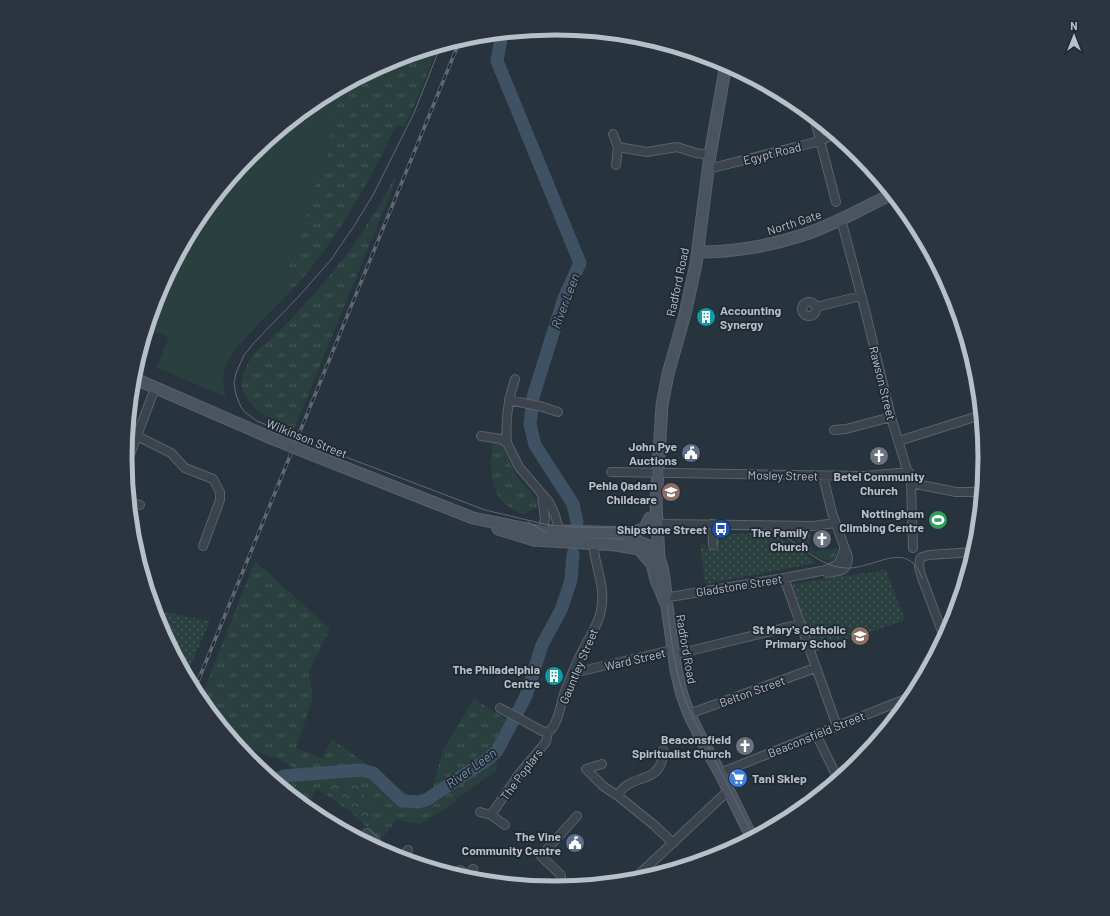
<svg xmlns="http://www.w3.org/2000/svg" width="1110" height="916" font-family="Barlow,sans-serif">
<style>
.grass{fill:url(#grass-tufts)}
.forest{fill:url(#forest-crowns)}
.park{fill:url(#park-dots)}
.garden{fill:#2a403f}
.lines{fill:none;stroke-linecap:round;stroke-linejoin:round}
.river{stroke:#3f5264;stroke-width:13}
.street-casing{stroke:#59626b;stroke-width:10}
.secondary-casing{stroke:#59626b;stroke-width:13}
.street{stroke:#3b444d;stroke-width:8}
.secondary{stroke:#4a5460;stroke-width:11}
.tram{stroke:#5e6974;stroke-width:1}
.rail-casing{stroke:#5e6974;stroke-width:3.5}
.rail{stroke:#202933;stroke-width:2;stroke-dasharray:6;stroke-linecap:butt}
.secondary-bridge-casing{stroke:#59626b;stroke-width:13;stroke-linecap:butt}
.secondary-bridge{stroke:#4a5460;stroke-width:11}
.labels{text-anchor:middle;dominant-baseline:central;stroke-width:3.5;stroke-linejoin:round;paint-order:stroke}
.street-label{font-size:12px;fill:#b7bfc8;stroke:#202933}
.poi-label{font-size:12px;font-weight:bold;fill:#b7bfc8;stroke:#202933;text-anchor:end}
.water-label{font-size:13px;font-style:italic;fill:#7b92a9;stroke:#202933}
.rim{fill:none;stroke:#b7bfc8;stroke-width:5}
</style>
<defs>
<pattern id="grass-tufts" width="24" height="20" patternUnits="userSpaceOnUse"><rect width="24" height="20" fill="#2a403f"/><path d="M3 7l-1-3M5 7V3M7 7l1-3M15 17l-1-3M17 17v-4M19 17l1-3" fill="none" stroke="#475a59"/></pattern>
<pattern id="forest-crowns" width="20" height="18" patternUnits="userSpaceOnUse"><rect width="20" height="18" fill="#2a403f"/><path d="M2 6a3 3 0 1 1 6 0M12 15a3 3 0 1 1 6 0" fill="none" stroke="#475a59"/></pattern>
<pattern id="park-dots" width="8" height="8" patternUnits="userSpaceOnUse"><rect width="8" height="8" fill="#2a403f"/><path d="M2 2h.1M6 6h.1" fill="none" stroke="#475a59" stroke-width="1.8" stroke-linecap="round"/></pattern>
</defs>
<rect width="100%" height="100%" fill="#27333d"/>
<path class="grass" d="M438,46L415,104L404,126H396C384,149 373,173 360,195C339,232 313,268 284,299C284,277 289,265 297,245L295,244L311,201L317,182L326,167L334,91L391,61Z
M397,174L392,190L294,429C256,414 222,394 256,352C291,321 322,287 350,250C368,226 381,200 397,174Z
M492,443C497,443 501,443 503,448C509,457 510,466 517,476C525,486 534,494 540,506L524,514C488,502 490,475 492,443Z
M788,533H810V545L813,551L838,548L837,554L834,560C816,562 801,544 788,533Z
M255,561L330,629L309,672L313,698L296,748L322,759L332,739L413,798L431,793L443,750L474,699L516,725L496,762L498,769L456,799V802L421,824L397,820L380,840L351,812L316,788L307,808L267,775L272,772L294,768L278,759L237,745L200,700Z"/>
<path class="forest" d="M356,778C365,791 368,804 370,819L357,816L338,797L322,788L327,783H341Z"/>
<path class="park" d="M763,533C787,537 799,549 817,563L705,584L700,544H705L706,548L718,547L717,538H723L724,534Z
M886,570L905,620L814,652L791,584Z
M154,610L210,621L186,676L158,622Z"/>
<path class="garden" d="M334,91L326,167L317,182L311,201L295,243L297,244C289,265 284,277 284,299C273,309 263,319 253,330C233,351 217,365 226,397L157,368L168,337L147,329L158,293L198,219L251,154L316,100Z"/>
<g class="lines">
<path class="river" d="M502,33L497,61L580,263L564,298L533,397L530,424L535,445L573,504L577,522
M274,781L284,776L360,770L373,773L402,801L418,802L426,800L488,759L497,751L526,696L542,645L561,610L571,580L573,554"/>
<defs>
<path id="street" d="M814,117L836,202
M613,134L618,147L616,165
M618,147L647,152L677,147L696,153L710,155
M708,169L820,141L835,134
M841,219L866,314L891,417L911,483L913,548
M802 309a7 7 0 1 1 14 0a7 7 0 1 1-14 0Z
M816,307L861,296
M509,400L543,407L558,412
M834,430L846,429L891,417
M137,436L171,453L185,468L213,479L220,492V500L203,546
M481,436L501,439L507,443L519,467L549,502L555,515L558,526L562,531
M899,441L981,415
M507,443C505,420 508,400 515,379
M126,465L155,388
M611,472L865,476L909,472
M823,476L832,513L848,557C848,572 839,571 827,573
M911,483L956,492H982
M542,495L545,519L542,532L544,536
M129,502L140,505
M658,524L814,526L835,523
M712,524L713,545
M784,578L837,726
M664,598L784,578L826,570L838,564L842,557L844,548
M944,637L921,575L919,567L920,559L922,557L929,555L974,552
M673,655L800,624
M573,673L672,650
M500,708L542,731L548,732C558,727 561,702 565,691C570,678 576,664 582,652C588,638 599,625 601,610C606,587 595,566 593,544
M689,714L815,668
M816,734L838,779
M663,750C663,754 663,759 661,763C655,783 627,775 618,796L654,825L673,843
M602,764L586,769L603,786L618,796
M720,773L913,696
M480,812L491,815L505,825
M491,815L519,774L546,742L548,732
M367,833L380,846
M402,859L408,850
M460,870L468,876
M467,878L473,869
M633,880L729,790
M560,887L561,875L541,856L577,816"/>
<path id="secondary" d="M698,252C734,252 769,246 803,235C834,225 863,208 892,194
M133,378L271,438
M313,455L473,518L542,532L562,531L632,533L645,528L650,518
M498,529L534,540L616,545L639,549L652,564
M630,541C663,543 662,567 666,594
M652,547L653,558L652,564L656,580L667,606L676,670L682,695L689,714L705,746L720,773L752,838
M659,557L656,504L662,405L668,374L685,314L696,264L710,155L726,64"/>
</defs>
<use href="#street" class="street-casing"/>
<use href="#secondary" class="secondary-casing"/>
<use href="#street" class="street"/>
<use href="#secondary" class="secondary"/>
<path class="tram" d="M441,45L414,113L373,195L354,226L330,261L299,296L253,344L244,355L236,373L234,383L236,395L241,407L245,412L257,421L309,443L485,510L544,524L571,527L765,530C796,535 813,566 845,568C874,570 907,537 922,578
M528,522L547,533
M667,606C672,643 675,679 691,713L754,837"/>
<defs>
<path id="rail" d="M194,691L460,40"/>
</defs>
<use href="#rail" class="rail-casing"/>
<use href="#rail" class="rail"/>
<defs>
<path id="secondary-bridge" d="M271,438L313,455"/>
</defs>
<use href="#secondary-bridge" class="secondary-bridge-casing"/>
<use href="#secondary-bridge" class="secondary-bridge"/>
</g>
<defs>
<symbol id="building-disc" viewBox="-11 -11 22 22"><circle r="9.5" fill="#0f9aa8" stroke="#202933"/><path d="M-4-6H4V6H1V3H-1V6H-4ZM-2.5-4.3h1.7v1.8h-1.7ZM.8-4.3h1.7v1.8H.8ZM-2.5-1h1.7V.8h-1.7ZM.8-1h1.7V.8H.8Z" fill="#fff"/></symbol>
<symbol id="civic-disc" viewBox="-11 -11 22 22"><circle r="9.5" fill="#5c6f8a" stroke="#202933"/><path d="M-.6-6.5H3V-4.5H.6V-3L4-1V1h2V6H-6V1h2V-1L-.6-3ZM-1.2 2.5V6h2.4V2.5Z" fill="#fff"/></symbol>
<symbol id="church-disc" viewBox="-11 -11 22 22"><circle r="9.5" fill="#6b7280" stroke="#202933"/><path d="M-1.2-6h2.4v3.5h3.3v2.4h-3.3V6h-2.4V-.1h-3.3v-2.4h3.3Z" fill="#fff"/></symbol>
<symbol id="school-disc" viewBox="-11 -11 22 22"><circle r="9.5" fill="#8d6e63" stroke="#202933"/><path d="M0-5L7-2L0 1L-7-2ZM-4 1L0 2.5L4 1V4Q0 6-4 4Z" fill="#fff"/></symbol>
<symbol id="stadium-disc" viewBox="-11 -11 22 22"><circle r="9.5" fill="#2e9e5b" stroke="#202933"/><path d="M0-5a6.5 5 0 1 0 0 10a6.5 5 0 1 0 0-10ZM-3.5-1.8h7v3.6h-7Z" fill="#fff"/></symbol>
<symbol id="bus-disc" viewBox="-11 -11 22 22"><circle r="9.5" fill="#1a4fb4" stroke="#202933"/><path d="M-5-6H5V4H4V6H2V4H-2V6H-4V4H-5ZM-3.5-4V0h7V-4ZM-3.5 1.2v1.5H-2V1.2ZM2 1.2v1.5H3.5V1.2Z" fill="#fff"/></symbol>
<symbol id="supermarket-disc" viewBox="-11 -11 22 22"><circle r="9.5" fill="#3f7fe0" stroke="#202933"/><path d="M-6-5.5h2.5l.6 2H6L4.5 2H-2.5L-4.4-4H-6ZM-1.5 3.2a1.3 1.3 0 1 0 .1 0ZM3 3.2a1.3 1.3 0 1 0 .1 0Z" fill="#fff"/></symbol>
</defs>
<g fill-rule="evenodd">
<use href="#building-disc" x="695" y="306" width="22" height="22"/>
<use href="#civic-disc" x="680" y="442" width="22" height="22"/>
<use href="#church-disc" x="868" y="445" width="22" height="22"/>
<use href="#school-disc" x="660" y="481" width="22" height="22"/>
<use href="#stadium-disc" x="927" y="509" width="22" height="22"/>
<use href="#bus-disc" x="710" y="518" width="22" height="22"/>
<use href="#church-disc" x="811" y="528" width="22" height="22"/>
<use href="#school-disc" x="849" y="625" width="22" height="22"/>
<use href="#building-disc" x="543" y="665" width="22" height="22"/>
<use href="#church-disc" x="734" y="735" width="22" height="22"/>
<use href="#supermarket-disc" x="727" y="767" width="22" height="22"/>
<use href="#civic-disc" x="564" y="832" width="22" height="22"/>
</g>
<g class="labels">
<g class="street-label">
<text transform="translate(772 153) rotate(-14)">Egypt Road</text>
<text transform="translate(794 222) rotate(-18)">North Gate</text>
<text transform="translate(677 282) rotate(-78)">Radford Road</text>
<text transform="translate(883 383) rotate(76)">Rawson Street</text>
<text transform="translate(307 438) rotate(22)">Wilkinson Street</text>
<text transform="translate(783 475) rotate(1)">Mosley Street</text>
<text transform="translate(739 585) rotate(-9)">Gladstone Street</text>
<text transform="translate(687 649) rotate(80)">Radford Road</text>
<text transform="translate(635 659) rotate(-13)">Ward Street</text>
<text transform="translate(578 666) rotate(-67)">Gauntley Street</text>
<text transform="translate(752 691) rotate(-20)">Belton Street</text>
<text transform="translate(816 734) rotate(-22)">Beaconsfield Street</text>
<text transform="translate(521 774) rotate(-53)">The Poplars</text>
</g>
<g class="poi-label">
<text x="720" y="310" text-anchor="start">Accounting<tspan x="720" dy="14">Synergy</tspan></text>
<text x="677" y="446">John Pye<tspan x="677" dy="14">Auctions</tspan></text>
<text x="879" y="476" text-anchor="middle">Betel Community<tspan x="879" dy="14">Church</tspan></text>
<text x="657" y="485">Pehla Qadam<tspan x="657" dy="14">Childcare</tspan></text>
<text x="924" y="513">Nottingham<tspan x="924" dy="14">Climbing Centre</tspan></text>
<text x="707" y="529">Shipstone Street</text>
<text x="808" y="532">The Family<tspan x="808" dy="14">Church</tspan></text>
<text x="846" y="629">St Mary's Catholic<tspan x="846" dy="14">Primary School</tspan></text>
<text x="540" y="669">The Philadelphia<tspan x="540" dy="14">Centre</tspan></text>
<text x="731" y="739">Beaconsfield<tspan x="731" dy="14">Spiritualist Church</tspan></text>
<text x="752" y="778" text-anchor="start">Tani Sklep</text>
<text x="561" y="836">The Vine<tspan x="561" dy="14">Community Centre</tspan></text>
</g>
<g class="water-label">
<text transform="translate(565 301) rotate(-69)">River Leen</text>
<text transform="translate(471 768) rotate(-36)">River Leen</text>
</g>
</g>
<path d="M0 0H1110V916H0ZM132 458a423 423 0 1 1 846 0a423 423 0 1 1-846 0Z" fill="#2c353f" fill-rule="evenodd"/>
<path class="rim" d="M132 458a423 423 0 1 1 846 0a423 423 0 1 1-846 0Z"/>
<g transform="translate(1074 36)" stroke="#202933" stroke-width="3" paint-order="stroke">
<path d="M0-3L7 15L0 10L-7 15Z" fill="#b7bfc8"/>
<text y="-6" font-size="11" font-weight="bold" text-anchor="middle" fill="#b7bfc8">N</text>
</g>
</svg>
